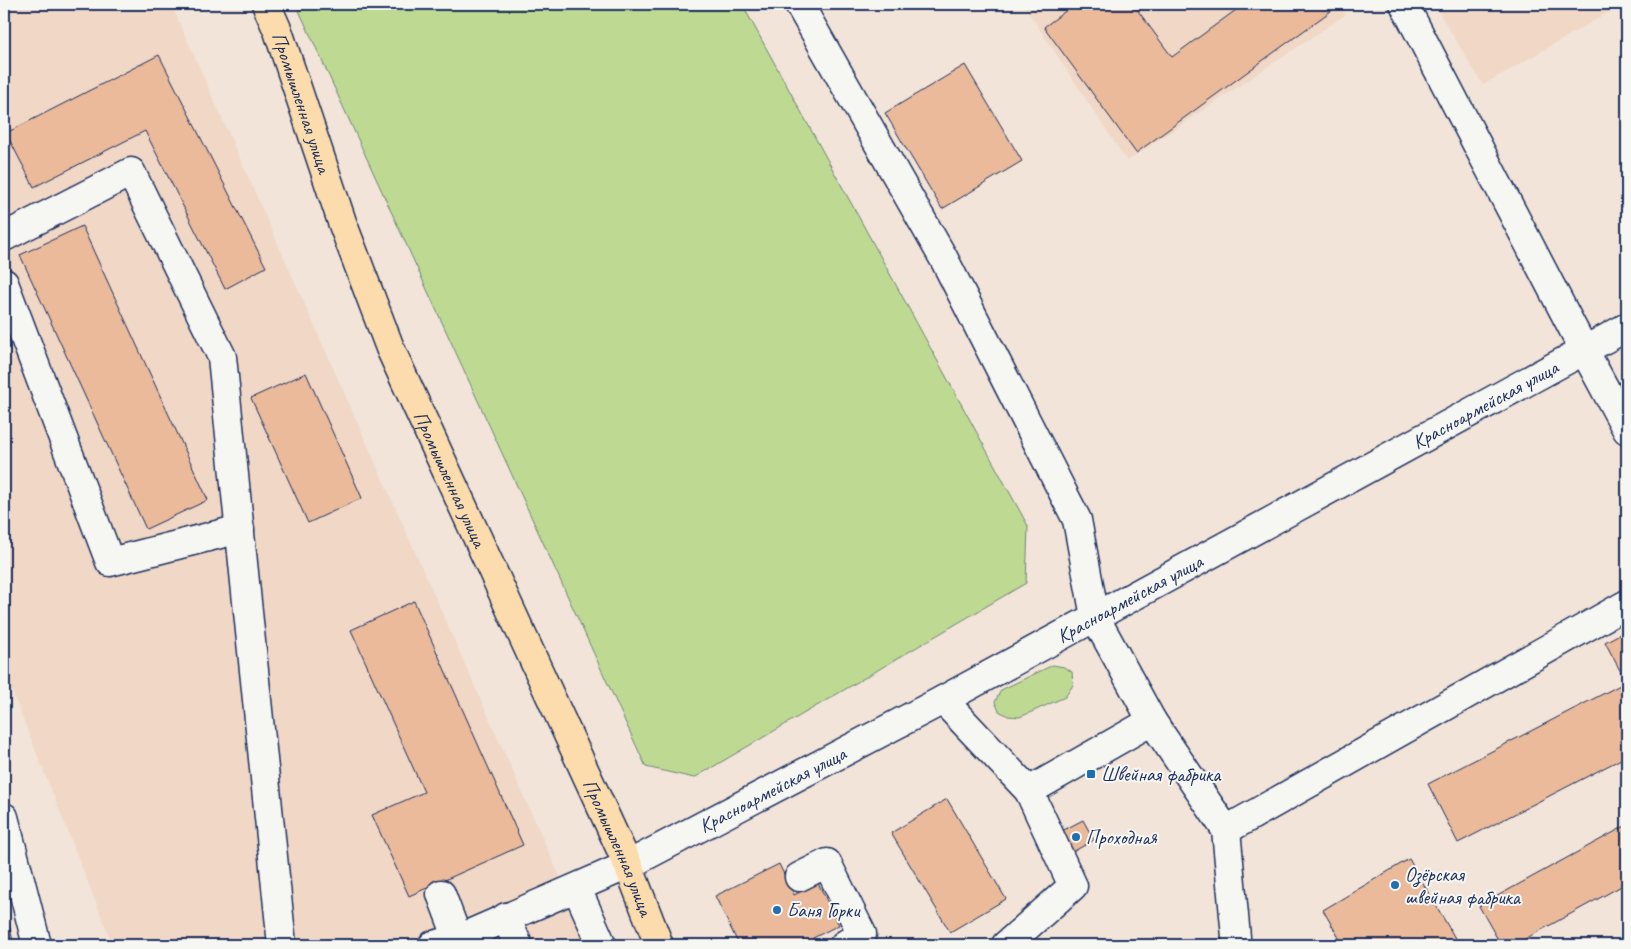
<svg xmlns="http://www.w3.org/2000/svg" width="1631" height="949" font-family="Caveat,sans-serif">
<style>
.built{fill:#f0d7c6}
.green{fill:#beda92;stroke:#6c8478}
.building{fill:#eaba9b;stroke:#1b2f5e}
.lines{fill:none;stroke-linecap:round;stroke-linejoin:round}
.minor-casing{stroke:#1b2f5e;stroke-width:31}
.major-casing{stroke:#1b2f5e;stroke-width:31}
.minor{stroke:#f6f6f2;stroke-width:28}
.major{stroke:#fcdcac;stroke-width:28}
.poi-dot{fill:#1f6fb2;stroke:#f6f6f2;stroke-width:2}
.labels{text-anchor:middle;dominant-baseline:central;stroke-width:4;stroke-linejoin:round;paint-order:stroke}
.street-label{font-size:20px;fill:#1b2f5e;stroke:#f6f6f2}
.poi-label{font-size:20px;fill:#1b2f5e;stroke:#f6f6f2;text-anchor:start}
</style>
<rect width="100%" height="100%" fill="#f2e4d8"/>
<filter id="ink" filterUnits="userSpaceOnUse"><feTurbulence type="fractalNoise" baseFrequency=".02" numOctaves="2"/><feDisplacementMap in="SourceGraphic" scale="10" xChannelSelector="R" yChannelSelector="G"/><feConvolveMatrix kernelMatrix="1 2 1 2 8 2 1 2 1" color-interpolation-filters="sRGB"/></filter>
<g filter="url(#ink)">
<path class="built" d="M4,4H171L590,945H113L4,671Z
M1023,4H1344L1345,15L1127,161Z
M1434,4H1623L1483,85Z"/>
<path class="green" d="M296,4H742L1028,526L1026,583L694,778L646,767Z
M1053,665L1064,667L1072,672L1073,685L1065,697L1020,717L1008,716L999,711L995,702L1001,690Z"/>
<path class="building" d="M1075,4H1133L1172,57L1244,4H1332L1335,8L1136,153L1044,27Z
M159,55L266,267L225,289L145,131L34,187L6,133Z
M965,65L1022,161L942,209L885,113Z
M82,226L208,500L146,529L20,255Z
M306,373L362,498L308,523L251,398Z
M414,601L523,845L409,896L372,815L424,792L351,630Z
M1627,630V756L1458,843L1428,784L1626,682L1605,642Z
M947,799L1006,899L950,932L891,833Z
M1083,820L1094,840L1069,854L1058,833Z
M1627,825V883L1514,945H1501L1479,906Z
M1409,859L1459,945H1343L1323,910Z
M779,864L794,895L818,883L839,925L813,938L816,945H739L715,896Z
M4,904L14,945H4Z"/>
<g class="lines">
<defs>
<g id="minor">
<path d="M799,4L944,259L1077,520L1095,617L1152,721L1029,791L943,700"/>
<path d="M1404,4L1584,350L1627,430"/>
<path d="M4,237L131,172L222,357L282,945"/>
<path d="M4,283L110,562L240,529"/>
<path d="M1152,721L1226,830L1236,937"/>
<path d="M4,817L37,945"/>
<path d="M1226,830L1627,604"/>
<path d="M799,877L827,863L862,934L844,945"/>
<path d="M441,894L458,939"/>
<path d="M582,900L602,945"/>
<path d="M506,917L518,945"/>
<path id="s1" d="M433,945L458,939L628,865L943,700L1627,327"/>
<path d="M1006,945L1073,886L1029,791"/>
</g>
<g id="major">
<path id="s2" d="M266,4L278,31L342,222L390,348L628,865L659,945"/>
</g>
</defs>
<use href="#minor" class="minor-casing"/>
<use href="#major" class="major-casing"/>
<use href="#minor" class="minor"/>
<use href="#major" class="major"/>
</g>
</g>
<g class="poi-dot">
<rect x="1086" y="769" width="10" height="10" rx="2.5"/>
<circle cx="1076" cy="837" r="5"/>
<circle cx="1395" cy="885" r="5"/>
<circle cx="777" cy="910" r="5"/>
</g>
<g class="labels">
<g class="street-label">
<text stroke="none"><textPath href="#s2" startOffset="105">Промышленная улица</textPath></text>
<text stroke="none"><textPath href="#s1" startOffset="1184">Красноармейская улица</textPath></text>
<text stroke="none"><textPath href="#s2" startOffset="510">Промышленная улица</textPath></text>
<text stroke="none"><textPath href="#s1" startOffset="779">Красноармейская улица</textPath></text>
<text stroke="none"><textPath href="#s1" startOffset="374">Красноармейская улица</textPath></text>
<text stroke="none"><textPath href="#s2" startOffset="915">Промышленная улица</textPath></text>
</g>
<g class="poi-label">
<text x="1101" y="774">Швейная фабрика</text>
<text x="1086" y="837">Проходная</text>
<text x="1405" y="874">Озёрская<tspan x="1405" dy="23">швейная фабрика</tspan></text>
<text x="787" y="910">Баня Горки</text>
</g>
</g>
<rect width="1631" height="949" fill="none" stroke="#f6f6f2" stroke-width="20"/>
<rect x="10" y="10" width="1611" height="929" fill="none" stroke="#1b2f5e" stroke-width="2" filter="url(#ink)"/>
</svg>
